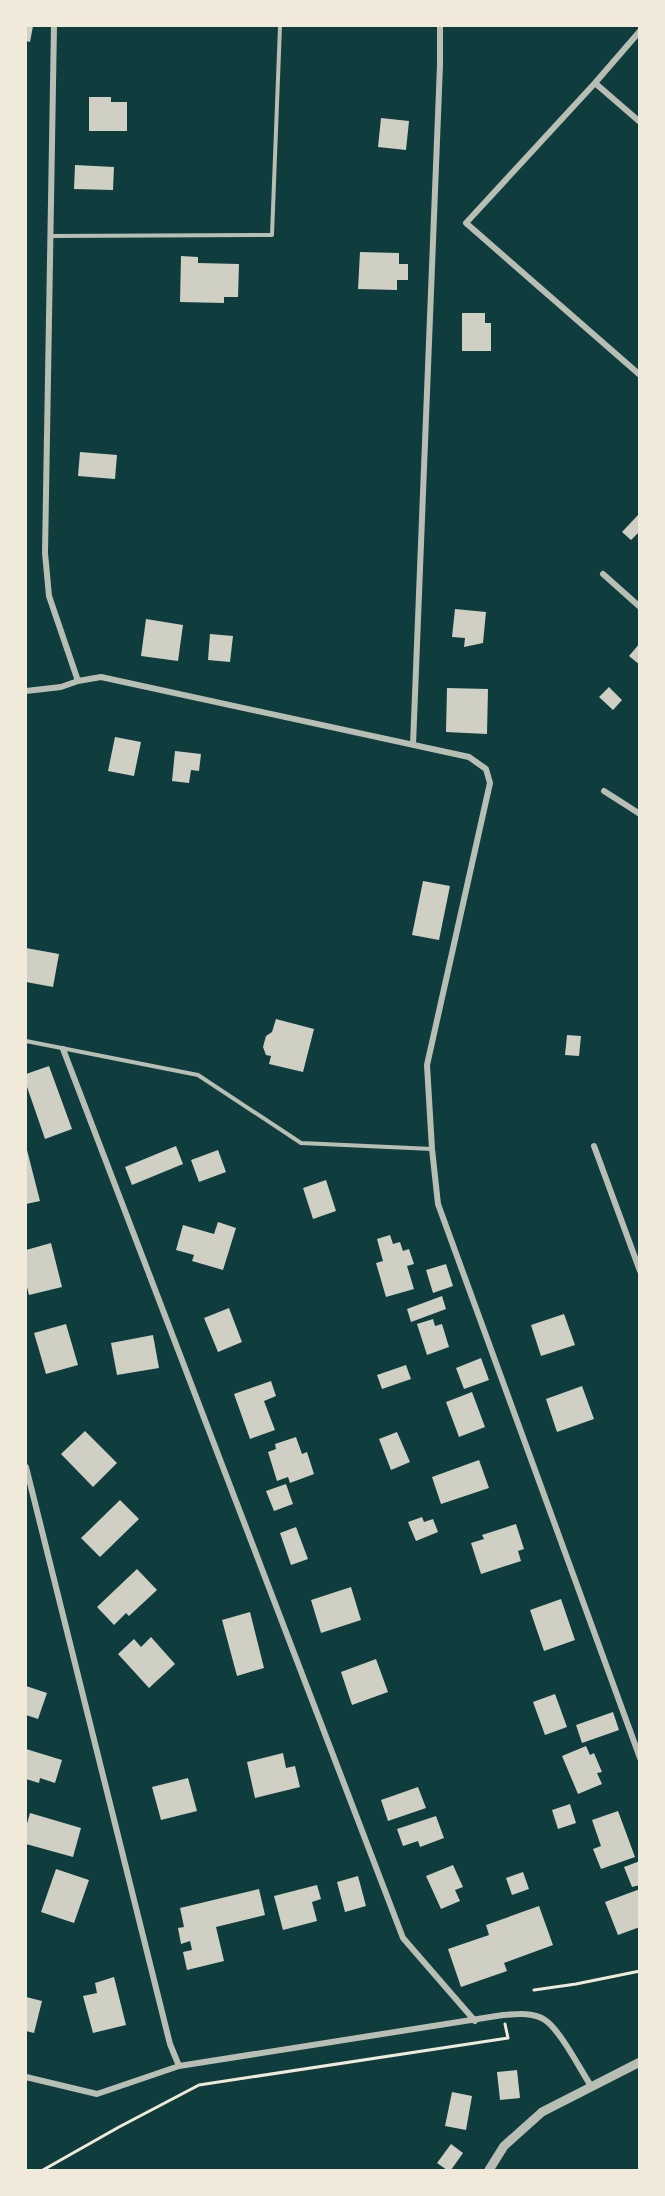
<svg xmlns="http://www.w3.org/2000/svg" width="665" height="2196" font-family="Ubuntu,sans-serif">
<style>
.building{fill:#cfcfc3}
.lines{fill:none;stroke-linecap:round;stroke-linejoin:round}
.path{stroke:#f1e9da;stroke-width:3}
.service{stroke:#b8beb3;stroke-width:4}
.minor{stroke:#b8beb3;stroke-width:6}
.tertiary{stroke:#b8beb3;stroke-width:9}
</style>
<rect width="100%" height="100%" fill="#0f3d3e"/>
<path class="building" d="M26,26H33L30,42L26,41Z
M89,97H111V102H127V131H89Z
M381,118L409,121L406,150L378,147Z
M75,165L114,167L113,190L74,189Z
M360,252L399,253V264H408V280H397V290L358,289Z
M181,256L198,257V263L239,264L238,297H224V303L180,302Z
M462,313H485V323H491V351H462Z
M80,452L117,455L115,479L78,476Z
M638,515L640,531L631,540L622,532Z
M455,609L486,612L483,643L464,647L465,638L452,637Z
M146,619L183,625L178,661L141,656Z
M210,634L233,636L230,662L208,660Z
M640,643V665L629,656Z
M609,687L622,700L613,710L599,697Z
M447,688L488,689L487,734L446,732Z
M115,737L141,742L134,776L108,771Z
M175,751L201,754L199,771L191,770L189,783L172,781Z
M423,881L450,886L439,940L412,935Z
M26,948L59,954L53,987L26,982Z
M276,1019L314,1029L303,1072L269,1064L271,1056L266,1055L263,1047L266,1036L272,1032Z
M567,1035L581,1036L579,1056L565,1055Z
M49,1066L72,1129L45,1139L26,1084V1074Z
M26,1146L40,1201L26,1204Z
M176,1146L183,1164L132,1185L125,1167Z
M218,1150L226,1172L199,1182L191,1160Z
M326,1180L336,1211L313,1219L303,1188Z
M218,1222L236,1228L223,1270L192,1261L194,1255L176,1250L183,1225L214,1234Z
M390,1235L393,1244L400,1242L403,1251L409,1249L414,1264L407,1266L414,1289L386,1297L376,1263L383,1261L377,1239Z
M51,1243L62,1287L29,1295L26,1283V1250Z
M446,1264L453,1286L433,1293L426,1270Z
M442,1296L446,1309L411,1322L407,1309Z
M229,1308L242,1342L218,1352L204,1318Z
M564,1314L575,1345L541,1356L531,1325Z
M433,1319L435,1326L442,1324L449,1347L427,1355L417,1324Z
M66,1324L78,1365L46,1374L34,1333Z
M153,1335L159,1368L117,1375L111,1343Z
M481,1358L489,1380L464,1389L456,1368Z
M406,1365L411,1379L382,1389L377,1375Z
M271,1381L276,1396L264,1401L275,1430L250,1439L234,1394Z
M582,1386L594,1419L557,1432L546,1399Z
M472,1392L485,1427L459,1437L446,1402Z
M85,1431L117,1463L93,1487L61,1454Z
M397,1432L410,1462L391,1470L379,1439Z
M296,1437L302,1454L307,1452L314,1474L290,1483L288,1477L277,1481L268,1452L276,1449L275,1444Z
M479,1460L489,1488L441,1504L432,1477Z
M286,1484L293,1504L274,1511L266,1491Z
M120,1500L139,1519L100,1557L81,1538Z
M422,1517L424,1522L433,1519L438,1532L416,1541L408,1522Z
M516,1524L524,1549L518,1551L521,1561L481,1574L471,1543L484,1539L482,1535Z
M296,1527L308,1559L291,1565L280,1533Z
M137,1569L157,1590L129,1616L126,1613L114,1625L97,1607Z
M351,1587L361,1620L321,1633L311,1600Z
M561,1599L575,1640L544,1651L530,1610Z
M250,1612L264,1668L237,1676L222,1620Z
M151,1637L175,1664L149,1688L118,1654L134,1639L141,1647Z
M376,1659L388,1692L352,1705L341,1672Z
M26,1686L47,1693L38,1719L26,1715Z
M555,1694L567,1727L545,1735L533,1702Z
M613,1712L619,1730L582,1743L576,1725Z
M586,1746L590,1755L594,1753L602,1772L597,1773L602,1784L578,1794L562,1756Z
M26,1749L62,1760L55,1783L40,1778L39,1783L26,1779Z
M283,1753L286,1768L295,1766L300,1787L255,1798L247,1762Z
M188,1778L197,1811L161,1820L152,1787Z
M418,1787L426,1808L388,1821L381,1800Z
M570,1804L576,1823L558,1829L552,1810Z
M618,1811L635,1857L601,1869L593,1849L601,1846L592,1820Z
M30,1813L81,1828L73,1857L26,1844V1827Z
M436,1816L444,1838L420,1847L418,1841L403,1846L397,1829Z
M640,1861V1885L632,1887L624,1867Z
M453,1865L463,1887L455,1890L460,1901L441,1909L426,1876Z
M56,1869L89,1880L74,1923L41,1912Z
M523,1872L529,1889L512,1895L506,1878Z
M358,1876L366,1906L345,1912L337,1882Z
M317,1885L321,1899L312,1902L317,1921L283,1930L274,1896Z
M259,1889L265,1915L216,1927L224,1961L187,1970L183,1952L192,1950L190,1941L181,1944L178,1928L184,1927L180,1908Z
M640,1889V1927L618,1935L605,1902Z
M539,1906L553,1945L504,1963L507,1971L461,1987L448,1949L489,1935L486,1925Z
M114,1977L126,2025L93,2033L83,1996L97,1993L95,1983Z
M26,1997L42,2001L34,2033L26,2031Z
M517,2070L520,2098L500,2100L497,2072Z
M452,2092L472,2096L466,2130L445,2126Z
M451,2144L463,2153L451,2170H447L437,2163Z"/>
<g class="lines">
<path class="path" d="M534,1990L576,1984L640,1971
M43,2170L119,2127L199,2085L508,2038L505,2024"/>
<path class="service" d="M51,236L272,235L280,26
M26,1041L198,1075L301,1143L432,1149"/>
<path class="minor" d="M54,26L45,553L49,596L78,681
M640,31L595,83L466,223L640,375
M595,83L640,122
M603,574L640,607
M26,691L61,687L78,681L101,677L469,757L486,769L490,783L427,1065L432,1149L438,1204L640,1758
M413,745L440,65V26
M604,791L640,814
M63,1049L403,1938L475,2021
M594,1146L640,1271
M26,1467L170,2044L179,2066
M26,2077L97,2094L179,2066L503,2015C517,2014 533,2012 545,2020C560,2030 580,2069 591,2086"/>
<path class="tertiary" d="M489,2170L504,2146L542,2112L640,2062"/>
</g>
<rect width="665" height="2196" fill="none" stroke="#f1e9da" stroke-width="54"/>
</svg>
